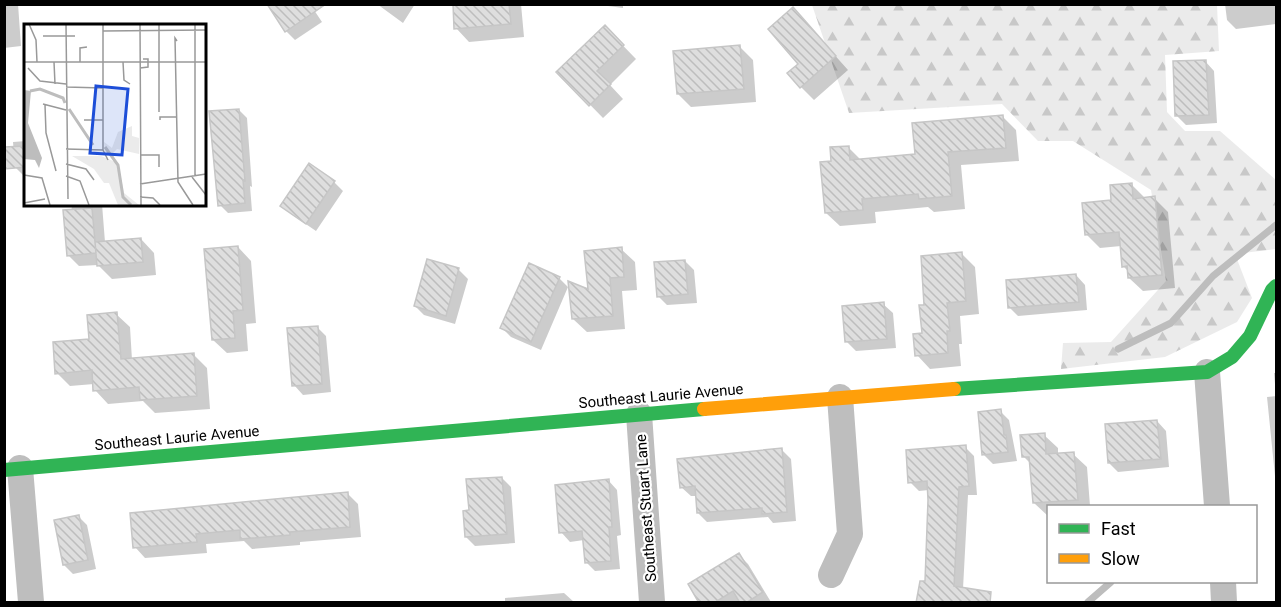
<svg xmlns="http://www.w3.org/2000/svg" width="1281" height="607" font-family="Roboto,sans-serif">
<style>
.forest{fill:url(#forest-firs)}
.shadow{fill:#0003}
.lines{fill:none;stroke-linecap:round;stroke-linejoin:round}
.stream{stroke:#bdbdbd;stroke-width:7}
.building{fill:url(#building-back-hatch);stroke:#c6c6c6;stroke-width:1.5}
.street{stroke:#bebebe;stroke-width:26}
.fast{stroke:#30b455;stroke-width:14}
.slow{stroke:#ff9f0a;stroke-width:14}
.labels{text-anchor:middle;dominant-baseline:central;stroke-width:4.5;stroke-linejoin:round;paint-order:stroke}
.street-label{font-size:15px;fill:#000;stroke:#fff}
.inset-river{fill:none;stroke:#bdbdbd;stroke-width:3}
.inset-road{fill:none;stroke:#999;stroke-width:1.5}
.view{fill:#1d4ed8;fill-opacity:0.15;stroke:#1d4ed8;stroke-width:3}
.inset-edge{fill:none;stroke:#000;stroke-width:3}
</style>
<defs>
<pattern id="forest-firs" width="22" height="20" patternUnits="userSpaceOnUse" patternTransform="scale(1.5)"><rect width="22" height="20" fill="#ebebeb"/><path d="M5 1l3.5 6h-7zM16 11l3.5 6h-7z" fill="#c8c8c8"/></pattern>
<pattern id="building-back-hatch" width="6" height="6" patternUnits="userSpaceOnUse" patternTransform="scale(1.5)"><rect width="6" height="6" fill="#dedede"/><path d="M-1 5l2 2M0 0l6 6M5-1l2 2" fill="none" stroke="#bdbdbd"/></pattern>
</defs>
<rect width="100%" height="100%" fill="#fff"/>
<path class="forest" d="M812,5H1217L1219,51L1165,55L1167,112L1185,131H1220L1276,180V249L1235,254L1252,298L1237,322L1165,357L1061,369L1063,343L1111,342L1166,281L1151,190L1073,141H1038L1002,104L849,113Z"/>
<path class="shadow" d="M4,4H18L21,46L4,48Z
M310,4L322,22L295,40L286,31Z
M377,4H415L403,23Z
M454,4H521L524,37L469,42L456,28Z
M593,4H623V8Z
M1225,4H1276V24L1236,29L1227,20Z
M806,23L848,70L814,100L801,87L800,64Z
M605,27L636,59L610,85L623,99L603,118L558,72Z
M739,46L753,60L756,102L691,107L678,94Z
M1205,61L1214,71L1217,123L1186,125L1177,116Z
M239,110L247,118L252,187L250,186L252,211L228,213L220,205Z
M1003,117L1016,130L1019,161L961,165L965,209L934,212L928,207L875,212L876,223L840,226L826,213L832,162L848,147L861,160L917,155Z
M26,141V178L15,167L13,142Z
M310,165L334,182L343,191L316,231L291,214L282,205Z
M1131,184L1145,198H1154L1168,212L1175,288L1143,291L1129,278L1128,271L1123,266L1121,246L1100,248L1086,234Z
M72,204H102L105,242L141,239L154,253L156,275L112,279L98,265L79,266L68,255Z
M238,247L251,261L256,323L246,324L248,351L227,353L213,340Z
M621,249L635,262L637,290L622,291L625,329L587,332L573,319L589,292Z
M962,254L975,267L979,314L960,316L962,344H959L961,366L930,369L917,355L924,335Z
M428,261L459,270L468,279L455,324L424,315L415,306Z
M685,261L694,270L697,303L667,305L658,296Z
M1076,275L1085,285L1087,310L1018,316L1009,307Z
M559,278L568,287L541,350L511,337L502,328Z
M883,304L893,313L896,348L856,351L847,342Z
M116,314L130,327L132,360L193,354L207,368L210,409L155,413L143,401L108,404L95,390L94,384L70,386L57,373Z
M317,327L326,336L331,392L303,395L294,385Z
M1274,373H1276V486L1267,397L1276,396Z
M1000,411L1009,420L1017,461L993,464L983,454Z
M1157,421L1166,431L1169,467L1118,472L1109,463Z
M1044,435L1058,448V455L1073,454L1087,467L1090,506H1048V516L1034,503L1031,464L1023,456Z
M965,447L974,456L977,495H968L963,589L926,583L929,490L919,491L910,482Z
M782,450L791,459L796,521L773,523L768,517L707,522L698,513L697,496H691L681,487Z
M502,478L511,487L515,543L475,546L466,537L470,512Z
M608,480L617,490L621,535L617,536L620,569L595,571L586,562L584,540L570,542L561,532Z
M347,493L358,504L361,537L300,542V545L252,549L244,541L206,544L207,553L145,558L135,547Z
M78,516L87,525L96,569L73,574L64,565Z
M739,555L748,564L771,602H701Z
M564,593L574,602H505V598Z"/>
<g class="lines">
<path class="stream" d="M1118,349L1171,323L1213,276L1276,225
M1088,602L1111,582"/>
</g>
<path class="building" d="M267,4H326L285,32Z
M453,4H509L511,24L454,29Z
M793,7L836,56L800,88L787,73L798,64L768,29Z
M605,25L624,45L597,71L611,84L589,106L556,72Z
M740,45L744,89L677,94L673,51Z
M1206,60L1209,115L1175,116L1173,61Z
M239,109L245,181L243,180L245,203L218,206L209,111Z
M1003,115L1006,148L948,152L952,196L919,199L918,194L862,199L863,210L825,213L820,162L831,161L830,147L849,146L850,160L915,154L912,123Z
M26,146V167L4,169V147Z
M309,163L335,181L306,224L280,206Z
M1132,183L1133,199L1155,196L1162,275L1128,278L1127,266L1122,267L1119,232L1085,235L1082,203L1111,200L1110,185Z
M92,208L96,253L67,256L63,210Z
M141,238L143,262L97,266L95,242Z
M238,246L243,310L233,311L235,338L212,340L204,249Z
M622,247L624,277L610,278L613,316L572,319L568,281L588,289L584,251Z
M962,252L966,301L947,303L950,331H947L948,353L915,356L913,334L922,333L919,305H924L921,256Z
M427,259L459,268L446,316L414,306Z
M685,260L688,294L657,297L654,262Z
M529,263L560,277L531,342L500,328Z
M1076,274L1079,302L1008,308L1006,280Z
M884,302L887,339L845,342L842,306Z
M117,312L121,359L194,353L197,396L140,400L139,387L93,391L92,370L55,374L53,342L89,339L87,315Z
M318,326L322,384L292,386L287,328Z
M1001,409L1004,435H1006L1008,452L982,455L978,412Z
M1157,420L1161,459L1108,463L1105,424Z
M1045,433L1046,454L1074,452L1078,500L1033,503L1029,457H1022L1020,435Z
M966,445L969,486L959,487L954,586L991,592L990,603H916L920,581H925L928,500L927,481L908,483L906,450Z
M782,448L787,512L762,514V508L697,513L695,486L680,488L677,459Z
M502,477L507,534L465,537L463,511L469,510L466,479Z
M609,479L612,527H609L611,561L585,563L582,531L559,533L555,485Z
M348,492L350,527L290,532V535L240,539V530L196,534L197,542L133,548L130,513Z
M79,515L88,560L63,565L54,520Z
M739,553L763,592L746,603H740L733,591L714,603H699L688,584Z"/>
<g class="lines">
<path class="street" d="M1207,372L1217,506
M639,414L652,602
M20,468L31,602
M831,575L850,534L840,397
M1223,582L1224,602"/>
<path class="fast" d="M954,389L1207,372L1232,357L1250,336L1272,290L1276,286
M4,470L704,409"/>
<path class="slow" d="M704,409L954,389"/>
</g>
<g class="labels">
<g class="street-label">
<text transform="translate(661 396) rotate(-5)">Southeast Laurie Avenue</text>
<text transform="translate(177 438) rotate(-5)">Southeast Laurie Avenue</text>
<text transform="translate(646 508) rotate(-94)">Southeast Stuart Lane</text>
</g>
</g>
<g transform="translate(24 24)">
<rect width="182" height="182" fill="#fff"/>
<path d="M108,102V112L115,114V130L93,125L88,130L81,128L80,118L88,124L94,108ZM48,132H77L94,139L100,169L115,181H94L85,159H80L70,145Z" fill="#ebebeb"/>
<path d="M0,66L7,67L4,99L18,134L15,144L11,136L0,135Z" fill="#bdbdbd"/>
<path class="inset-river" d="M6,67L16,65L39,74L41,79M45,85L69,121M81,123L94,141L99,173L107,181"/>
<path class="inset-road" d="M5,0L12,16L13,38M42,0L44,175M79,0V126L84,136M116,0L117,181M135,0V88M171,0V152M79,7L182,6M19,12H51M153,17L151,14L154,158L169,181M0,38H182M30,38L31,60M56,38V24L63,23M99,38L100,56L106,60M4,44L16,57L42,60M116,44L124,43V35H119M42,63L79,64M19,80L42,86M21,81L22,109L32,147M60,96H79M136,96V93H153M42,125L79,126M116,131H135V143M42,140L62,145L70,156M0,151L18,154L26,181M42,152L56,157L65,181M168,153L182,171M116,160L182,150M116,173L129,174L136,181M0,179L21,175"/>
<path class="view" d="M72,62L104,65L98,131L66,129Z"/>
<rect width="182" height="182" class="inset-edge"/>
</g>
<rect width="1281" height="607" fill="none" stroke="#000000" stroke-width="12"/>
<rect x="1047" y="505" width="210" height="78" fill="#ffffff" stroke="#999999" stroke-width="1.5"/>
<rect x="1059" y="524" width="30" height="9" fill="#30b455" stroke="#999999" stroke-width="1.5"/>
<text x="1101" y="535" font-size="18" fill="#000000">Fast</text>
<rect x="1059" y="554" width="30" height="9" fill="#ff9f0a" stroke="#999999" stroke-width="1.5"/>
<text x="1101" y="565" font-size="18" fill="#000000">Slow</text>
</svg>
